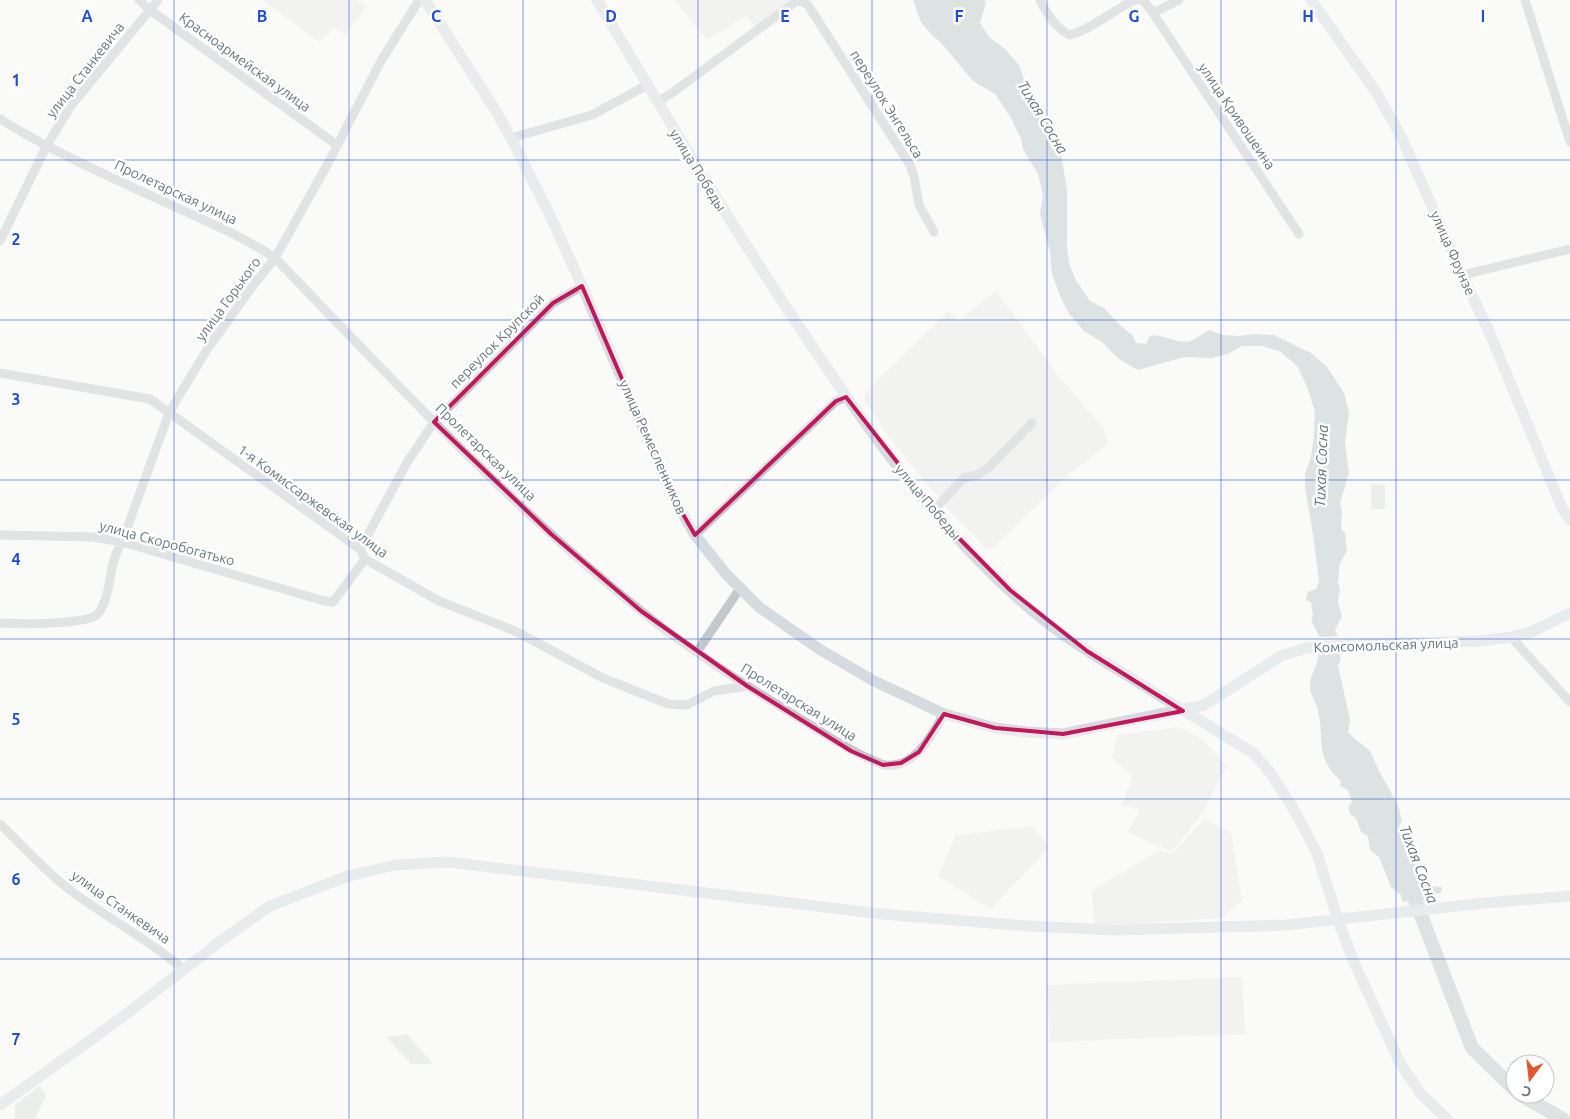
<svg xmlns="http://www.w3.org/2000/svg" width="1570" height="1119" font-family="Ubuntu,sans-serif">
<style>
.built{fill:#e8e9e9}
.green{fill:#dadfd7}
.water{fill:#bbc7cb}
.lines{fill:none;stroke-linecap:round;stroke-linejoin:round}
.river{stroke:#bbc7cb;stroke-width:14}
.street{stroke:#c3c8cc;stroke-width:9}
.secondary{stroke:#d6dbdf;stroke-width:11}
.marked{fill:none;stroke:#c2185b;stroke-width:4;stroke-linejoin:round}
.grid{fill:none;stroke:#1d4ed8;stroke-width:1;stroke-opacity:0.55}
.labels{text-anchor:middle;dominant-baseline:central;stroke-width:5;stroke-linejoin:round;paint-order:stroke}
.street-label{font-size:14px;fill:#657683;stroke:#fff}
.water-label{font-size:15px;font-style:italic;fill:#60757c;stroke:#fff}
.grid-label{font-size:16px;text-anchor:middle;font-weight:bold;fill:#1d4ed8;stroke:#fff;stroke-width:5;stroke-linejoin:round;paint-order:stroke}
</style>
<rect width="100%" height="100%" fill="#fafaf8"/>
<path class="built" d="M262,0H357L367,6L346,35L334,28L319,42Z
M675,0H794L756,28L746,16L707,40Z
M996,290L1056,373L1104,429L1108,444L1070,473L993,548H986L949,510L890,439L864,399L866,391L949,311L959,321Z
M1179,727L1203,740L1227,766L1203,812L1172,852L1127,832L1140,810L1122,805L1132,776L1112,758L1117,735Z
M1204,819L1231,832L1242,901L1222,918L1134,924H1094L1092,890L1160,851L1172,854Z
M1032,826L1049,848L991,909L938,876L956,835Z
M1242,977L1245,1034L1050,1042L1047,985Z"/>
<path class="green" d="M1371,484L1385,485V509H1371Z
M407,1034L433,1064H411L386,1037Z
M39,1086L46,1096L36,1116L37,1119H15V1105Z"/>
<path class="water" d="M913,0H984L986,2L980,23L989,37L1005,49L1019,65L1024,79L1027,95L1038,107L1043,126L1053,145L1061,154L1067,190V245L1069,264L1077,282L1090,301L1104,308L1121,326L1132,335L1136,343L1146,344L1150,336C1163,333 1177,345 1191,341C1196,339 1203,333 1209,330L1223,335L1240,336L1254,334L1274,335L1311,353L1327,367L1344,393L1349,412L1345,443L1349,473L1340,503L1342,512L1341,529L1345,533L1347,551L1340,563L1338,582L1340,590L1338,602L1342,616L1335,630L1338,636L1320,637L1311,621L1313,616L1311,602L1306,600L1308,592L1316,589L1319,582L1313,534L1305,488V474L1311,457L1314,436L1315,412L1308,389L1298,367L1281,352L1263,346H1242L1228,354L1211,358L1184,357L1138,370L1119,359L1102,342L1084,331L1069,314L1061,298L1052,274L1050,252L1040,214L1043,195L1038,174L1023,149L1021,139L1010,116L995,94L973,81L943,45L929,32L921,22Z
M1341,646L1340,662L1338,665L1350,720L1348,732L1354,738L1370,751L1379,771L1398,805L1402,821L1399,826C1402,833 1406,838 1408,844C1415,862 1419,888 1442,887L1441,893L1434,894L1433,899L1403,902L1400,894L1391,887L1379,857L1370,850L1368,836L1361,832L1356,818L1350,814L1348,808L1352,802L1348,790L1340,786L1341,781C1314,757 1325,740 1318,710C1316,701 1309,695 1310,684C1311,671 1320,666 1318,647Z"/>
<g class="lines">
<path class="river" d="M1409,884L1472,1048L1515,1090
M1519,1094L1563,1119"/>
<path class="street" d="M139,0L150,10L337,145
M799,0L808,5L910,165L914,176L919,205L934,232
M1040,0C1047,14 1056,29 1070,35C1094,28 1113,10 1135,0
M1139,0L1144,1L1153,13L1179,0
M1525,0L1570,142
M1153,13L1299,234
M657,102L672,93L798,0
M0,119C58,155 122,182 184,211C215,225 247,239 275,258C393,380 509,505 641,611C691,651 745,685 799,718C822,732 843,747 868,758C873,760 879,764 884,765C915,769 931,736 944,714
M511,138L592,115L647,85
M0,241L47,145L71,106L158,0
M1462,275L1570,249
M0,373L150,399L360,549L365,559L439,601L515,631L603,678L668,704L687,705L714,691L747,686
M934,510L964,478L977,475L988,468L1032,423
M0,535L93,537L122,542L324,601L333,602L365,559
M695,535L836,401L846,397
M360,549L408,461L434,422L553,303L582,286
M0,623C19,624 82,625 97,615C99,613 102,608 103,605C113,584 108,563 122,542L169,413L179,396L208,348L252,287L275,258L326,167L381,61L419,0
M1511,637L1570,702
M697,652L741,587
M0,824C22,845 46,872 70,890C107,918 148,939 183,969"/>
<path class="secondary" d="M425,0L496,111L511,138L548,211L582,286L672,495L695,535L726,574L759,607L819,649L874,681L944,714L995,728L1027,732L1063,734L1204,705L1281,656L1306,648L1359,644L1481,641L1511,637L1531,632L1570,613
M597,0C664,113 731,225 804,334C873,438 951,548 1050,625C1079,648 1113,666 1144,686C1180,708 1217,731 1253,753L1269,771L1292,806L1317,853L1338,920L1353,960L1399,1061L1421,1094L1447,1119
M1311,0L1376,92L1401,136L1462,275L1488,329L1562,508L1570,520
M0,1105L117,1021L226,937L270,906L348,876L395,865L448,862L882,914L1027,926L1116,930L1286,925L1485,903L1570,896"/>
</g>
<path d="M0 0H1570V1119H0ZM582,286L672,495L695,535L836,401L846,397L948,527L1010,590L1087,651L1183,711L1063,734L995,728L944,714L919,752L901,763L883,765L851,751L747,686L641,611L551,534L434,422L553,303Z" fill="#fafaf8" fill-opacity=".55" fill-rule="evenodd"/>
<path class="marked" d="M582,286L672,495L695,535L836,401L846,397L948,527L1010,590L1087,651L1183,711L1063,734L995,728L944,714L919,752L901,763L883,765L851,751L747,686L641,611L551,534L434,422L553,303Z"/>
<path class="grid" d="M174,0V1119M349,0V1119M523,0V1119M698,0V1119M872,0V1119M1047,0V1119M1221,0V1119M1396,0V1119M0,160H1570M0,320H1570M0,480H1570M0,639H1570M0,799H1570M0,959H1570"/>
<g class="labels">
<g class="street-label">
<text transform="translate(245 62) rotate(36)">Красноармейская улица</text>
<text transform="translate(85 70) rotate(-52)">улица Станкевича</text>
<text transform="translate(887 104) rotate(58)">переулок Энгельса</text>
<text transform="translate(1237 116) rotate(56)">улица Кривошеина</text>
<text transform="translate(698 170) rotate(58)">улица Победы</text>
<text transform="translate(176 192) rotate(25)">Пролетарская улица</text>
<text transform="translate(1453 253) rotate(66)">улица Фрунзе</text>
<text transform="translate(228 299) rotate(-54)">улица Горького</text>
<text transform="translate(497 341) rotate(-45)">переулок Крупской</text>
<text transform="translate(653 447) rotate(66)">улица Ремесленников</text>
<text transform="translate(486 452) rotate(44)">Пролетарская улица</text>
<text transform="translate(313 501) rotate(36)">1-я Комиссаржевская улица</text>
<text transform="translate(928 502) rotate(50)">улица Победы</text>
<text transform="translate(167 543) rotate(15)">улица Скоробогатько</text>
<text transform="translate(1386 645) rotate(-2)">Комсомольская улица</text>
<text transform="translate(799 702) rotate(32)">Пролетарская улица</text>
<text transform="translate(121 907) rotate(35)">улица Станкевича</text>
</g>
<g class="water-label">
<text transform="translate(1043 117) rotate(59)">Тихая Сосна</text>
<text transform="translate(1321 466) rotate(-88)">Тихая Сосна</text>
<text transform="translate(1419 864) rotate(69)">Тихая Сосна</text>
</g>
</g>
<g class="grid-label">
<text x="87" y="22">A</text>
<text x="262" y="22">B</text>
<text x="436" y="22">C</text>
<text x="611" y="22">D</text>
<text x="785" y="22">E</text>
<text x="959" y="22">F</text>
<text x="1134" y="22">G</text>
<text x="1308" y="22">H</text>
<text x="1483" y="22">I</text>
<text x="16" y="86">1</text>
<text x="16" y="245">2</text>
<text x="16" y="405">3</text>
<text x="16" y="565">4</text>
<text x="16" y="725">5</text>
<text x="16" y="885">6</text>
<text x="16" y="1045">7</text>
</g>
<g transform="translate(1530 1079) rotate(195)"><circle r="24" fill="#ffffff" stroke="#c1c8cd"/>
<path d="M0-4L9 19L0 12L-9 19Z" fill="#e4572e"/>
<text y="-8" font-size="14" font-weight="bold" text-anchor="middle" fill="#657683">С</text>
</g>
</svg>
